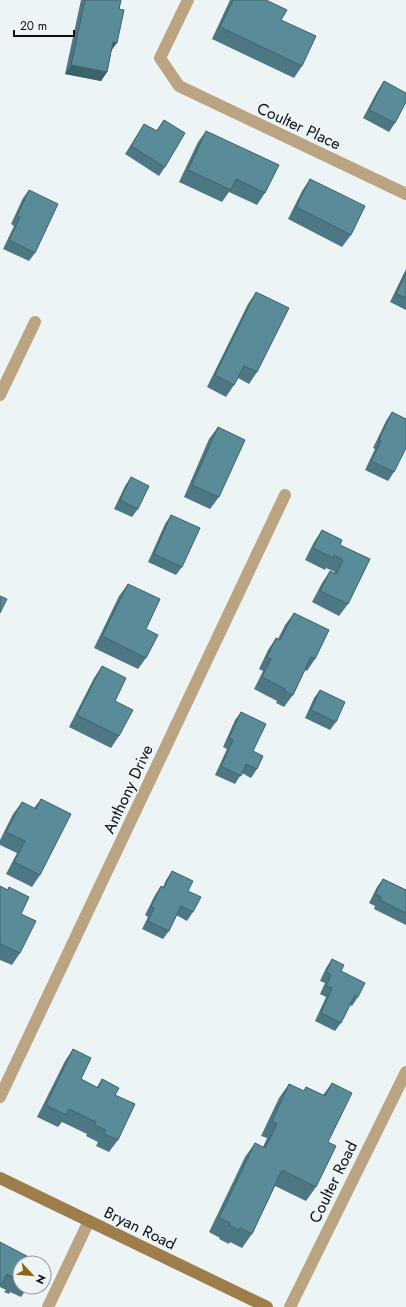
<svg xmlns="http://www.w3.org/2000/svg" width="406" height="1307" font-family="Jost,sans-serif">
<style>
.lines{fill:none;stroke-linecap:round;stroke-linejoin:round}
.street{stroke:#baa482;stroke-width:12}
.secondary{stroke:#9e7d4a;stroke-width:12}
.wall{fill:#4d7883}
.shaded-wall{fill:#3e626a}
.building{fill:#598c98;stroke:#3e626a}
.labels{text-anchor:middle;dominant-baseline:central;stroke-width:3;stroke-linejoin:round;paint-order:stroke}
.street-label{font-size:16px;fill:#0d0f10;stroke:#edf4f6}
</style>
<rect width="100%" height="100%" fill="#edf4f6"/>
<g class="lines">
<path class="street" d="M188,0L160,58L179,86L406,194
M0,395L35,322
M0,1097L285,495
M48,1307L89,1221
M290,1307L406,1072"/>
<path class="secondary" d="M0,1178L267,1307"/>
</g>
<path class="wall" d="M81,0H121L107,72L101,81L65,74Z
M230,0H266L281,20L302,66L294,78L212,39Z
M384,81L395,123L389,132L363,118L378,90Z
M164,120L165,167L159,176L125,154L144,124L156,131Z
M206,131L265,193L257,205L229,192L222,202L179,182L198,142Z
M310,179L351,235L342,247L288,219L302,191Z
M29,190L35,253L29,261L3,249L14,226L11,224L23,198Z
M406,269V310L390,302Z
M256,292L257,372L249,384L238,378L234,385L226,397L207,387L248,304Z
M392,412L394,472L388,481L365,470L375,449L373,448L386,421Z
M218,427L219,497L210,509L184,497L209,439Z
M131,477L138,509L132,517L114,509L125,486Z
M171,515L182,567L176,575L148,562L165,524Z
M322,530L340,545L370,559L348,604L339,616L312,602L322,583L330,571L334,573L335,572L326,568L325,570L305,560L314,542Z
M128,584L146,629V658L138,669L94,648L119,596Z
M294,613L315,659L307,671L305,670L293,695L284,707L276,703L277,701L254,689L263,671L259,669L268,650L276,638L278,639L285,625Z
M102,666L115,701L119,736L111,748L69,727L94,678Z
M320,690L336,722L330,730L305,718L314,698Z
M241,712L253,751L257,769L251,778L242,773L235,784L215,775L227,749L223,747L235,720Z
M41,799L40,875L32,887L6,874L17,853L0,845V840L13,814L22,802L34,808Z
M172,871L188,891L193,912L187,921L176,915L169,931L163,939L142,929L148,917L145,915L155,895L161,886L163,887L166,880Z
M383,879L406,890V925L374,909L375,906L369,903L377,887Z
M0,886L7,890L9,887L21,914L20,953L12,965L0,960Z
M332,959L358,997L352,1006L350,1005L341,1023L335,1031L315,1021L326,997L320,994L325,983L320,981L326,968Z
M73,1049L81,1079L97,1087L102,1079L115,1095L118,1140L109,1152L96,1146L98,1142L86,1136L87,1134L62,1122L58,1127L37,1117L65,1061Z
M332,1083L328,1142L316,1187L306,1201L275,1186L252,1234L242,1248L230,1242L229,1244L219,1239L220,1238L209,1232L245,1157L255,1143L263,1147L267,1138L261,1136L279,1098L289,1084L304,1091L306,1087L323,1095Z
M0,1242L20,1263V1287H28L21,1297L10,1292L9,1294L4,1292L6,1290L0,1287Z"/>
<path class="shaded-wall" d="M113,42L117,43L111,51Z
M71,65L107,72L101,81L65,74Z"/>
<path class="building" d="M85,0H121L119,9L124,10L117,43L113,42L107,72L71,65Z
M233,0H266L287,10L281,20L316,36L302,66L220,27Z
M384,81L406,93V102L395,123L369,110Z
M164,120L185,133L165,167L131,146L144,124L157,131Z
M206,131L279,165L265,193L236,179L231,190L188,170Z
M310,179L365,206L351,235L296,207Z
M29,190L58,204L35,253L9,240L20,217L17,216Z
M406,273V298L396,294Z
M256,292L289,308L257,372L244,366L234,385L215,375Z
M392,412L406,419V448L394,472L371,461L381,441L379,439Z
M218,427L245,440L219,497L192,485Z
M131,477L149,486L138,509L120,500Z
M171,515L200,528L182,567L154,554Z
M322,530L342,540L340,545L370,559L348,604L320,591L330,571L336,574L343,560L334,555L333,558L313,548Z
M128,584L160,599L146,629L158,635L146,658L102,636Z
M0,596L7,599L0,613Z
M294,613L329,630L315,659L311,657L293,695L284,691L285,689L262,677L271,659L267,657L276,638L280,640Z
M102,666L126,678L115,701L133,710L119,736L77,715Z
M320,690L345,702L336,722L311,710Z
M241,712L266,724L253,751L263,756L257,769L246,764L241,776L221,766L233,740L229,738Z
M41,799L71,814L40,875L14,862L25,841L6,832L22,802L36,809Z
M172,871L193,881L188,891L201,897L193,912L181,906L169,931L148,921L154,908L151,907L161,886L164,888Z
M383,879L406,890V913L380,900L381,897L375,894Z
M0,886L8,890L9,887L29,897L21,914L36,921L20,953L0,944Z
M332,959L344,965L341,971L365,983L358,997L355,995L341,1023L321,1013L332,988L326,986L331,975L326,972Z
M73,1049L91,1058L81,1079L98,1088L102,1079L119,1088L115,1095L135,1104L118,1140L104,1134L106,1130L94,1125L96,1122L69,1109L66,1115L46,1105Z
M332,1083L352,1093L328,1142L336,1146L316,1187L282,1170L252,1234L240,1228L239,1230L229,1225L230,1223L219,1218L255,1143L265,1148L277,1124L272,1121L289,1084L304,1091L306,1087L325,1096Z
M0,1242L40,1263H20V1281L18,1280L17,1283L13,1281L14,1278L7,1274L2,1284H0Z"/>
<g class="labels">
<g class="street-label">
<text transform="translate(299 126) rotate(25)">Coulter Place</text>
<text transform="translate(128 789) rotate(-65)">Anthony Drive</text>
<text transform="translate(333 1182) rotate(-64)">Coulter Road</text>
<text transform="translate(140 1228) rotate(26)">Bryan Road</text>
</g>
</g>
<g transform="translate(32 1275) rotate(116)"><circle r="19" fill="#edf4f6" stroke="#93989a"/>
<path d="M0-3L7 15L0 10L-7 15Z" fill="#91650f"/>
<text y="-6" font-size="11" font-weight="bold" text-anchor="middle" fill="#0d0f10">N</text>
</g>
<path d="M14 30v6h60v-6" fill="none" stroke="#0d0f10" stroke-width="2"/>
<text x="20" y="30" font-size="12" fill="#0d0f10" stroke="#edf4f6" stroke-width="3" paint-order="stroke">20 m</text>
</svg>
